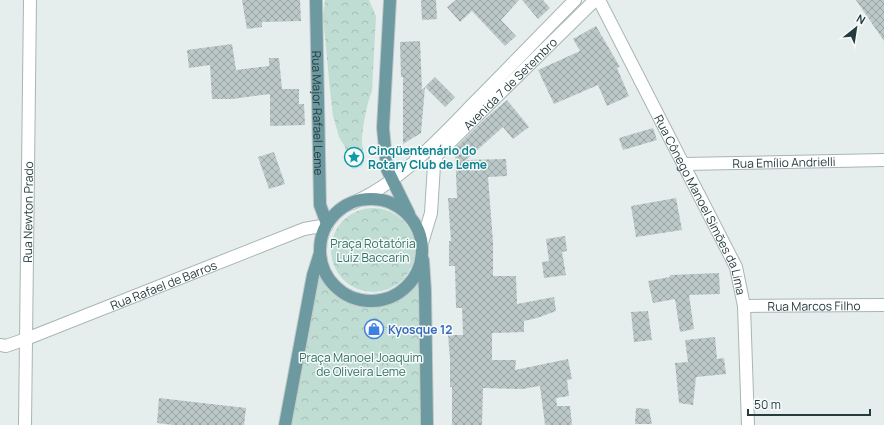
<svg xmlns="http://www.w3.org/2000/svg" width="884" height="425" font-family="Manrope,sans-serif">
<style>
.forest{fill:url(#forest-crowns)}
.building{fill:url(#building-cross-hatch)}
.lines{fill:none;stroke-linecap:round;stroke-linejoin:round}
.minor-casing{stroke:#a8b5b5;stroke-width:14}
.major-casing{stroke:#c2c8c9;stroke-width:14}
.minor{stroke:#fff;stroke-width:12}
.major{stroke:#6d99a0;stroke-width:12}
.labels{text-anchor:middle;dominant-baseline:central;stroke-width:3;stroke-linejoin:round;paint-order:stroke}
.street-label{font-size:12px;fill:#253c3f;stroke:#f6fafa}
.culture-label{font-size:12px;font-weight:bold;fill:#0d838f;stroke:#f6fafa;text-anchor:start}
.park-label{font-size:12px;fill:#327364;stroke:#f6fafa}
.shop-label{font-size:12px;font-weight:bold;fill:#366cbe;stroke:#f6fafa;text-anchor:start}
</style>
<defs>
<pattern id="forest-crowns" width="20" height="18" patternUnits="userSpaceOnUse"><rect width="20" height="18" fill="#c0ddd3"/><path d="M2 6a3 3 0 1 1 6 0M12 15a3 3 0 1 1 6 0" fill="none" stroke="#a5bfb6"/></pattern>
<pattern id="building-cross-hatch" width="8" height="8" patternUnits="userSpaceOnUse"><rect width="8" height="8" fill="#bbc8c7"/><path d="M0 0l8 8M0 8l8-8" fill="none" stroke="#98a4a3"/></pattern>
</defs>
<rect width="100%" height="100%" fill="#e6eeed"/>
<path class="forest" d="M325,0H369L376,16L372,91C367,103 363,125 362,138C361,150 367,155 362,166L353,169L347,162L345,147L339,137L333,116L330,90L323,16Z
M331 250a42 42 0 1 1 84 0a42 42 0 1 1-84 0Z
M322,265L330,282L338,291L350,298L363,303L391,299L424,271L427,425H285L314,277Z"/>
<path class="building" d="M242,0H300L301,21L262,22V27L247,29Z
M421,0H436L437,19L422,20Z
M456,0H519L501,20L516,36L505,46L472,11L460,22L447,7Z
M522,0H543L550,8L538,19Z
M856,0H884V41Z
M596,26L620,67L617,68L629,96L607,106L598,85L554,104L538,70L580,51L573,39Z
M420,41L422,90L425,87L421,133L403,144V77H401L400,42Z
M232,44L236,70L269,66V58H279L282,89H299V104H304L305,125L270,126V94L232,99H212L210,65L189,68L187,50Z
M435,77L455,97L445,107L425,87Z
M507,100L529,127L513,139L503,127L466,160L506,159L507,176L488,177L493,242V276H516L517,304L554,297L556,311L537,318L524,321V332L492,333V360H516L515,370L568,359L572,379L567,380L569,396L556,398L557,406H570L572,425H545L540,386L522,389L483,388L482,425H452V387H450V359L448,335H463L462,308H456L455,266H449V241H451L448,198H457L455,148L486,118Z
M653,128L657,140L623,150L619,138Z
M274,152L285,184L269,189L258,157Z
M676,198L682,230L636,237L631,206Z
M565,236L567,251L562,252L566,275L544,278L542,262L549,261L546,239Z
M719,273L720,294L689,295L694,329L680,332L675,299L653,303L648,281L670,277V275Z
M648,311L652,340L634,342L631,312Z
M715,337L717,359L724,358L726,374L696,377L693,405L679,403L675,363L688,362L685,340Z
M159,398L246,408L244,425H173L157,423Z
M636,408L649,409L652,424H635Z"/>
<g class="lines">
<defs>
<g id="minor">
<path id="s1" d="M599,0L736,267L744,306L748,425"/>
<path id="s2" d="M684,164L884,160"/>
<path d="M352,203C397,185 441,137 474,103C508,69 541,34 575,0"/>
<path id="s3" d="M422,243L431,213L434,165L437,155L595,0"/>
<path id="s4" d="M744,306L884,305"/>
<path id="s5" d="M0,345L6,346L26,339L304,229L327,225"/>
<path id="s6" d="M25,425L30,0"/>
</g>
<g id="major">
<path id="s7" d="M316,0L320,205L327,224"/>
<path d="M390,0L383,128L387,169L409,214"/>
<circle cx="371" cy="250" r="51"/>
<path d="M423,260L425,290L427,425"/>
<path d="M285,425L313,275L320,253"/>
</g>
</defs>
<use href="#minor" class="minor-casing"/>
<use href="#major" class="major-casing"/>
<use href="#minor" class="minor"/>
<use href="#major" class="major"/>
</g>
<defs>
<symbol id="sight-ring" viewBox="-11 -11 22 22"><circle r="9.5" fill="#f6fafa" stroke="#0f9aa8" stroke-width="1.5"/><path d="M0-6L1.8-2.2L6-1.7L2.9 1.2L3.7 5.4L0 3.3L-3.7 5.4L-2.9 1.2L-6-1.7L-1.8-2.2Z" fill="#0f9aa8"/></symbol>
<symbol id="shop-ring" viewBox="-11 -11 22 22"><circle r="9.5" fill="#f6fafa" stroke="#3f7fe0" stroke-width="1.5"/><path d="M-5-2.5h2.3a2.7 3.5 0 0 1 5.4 0H5L5.5 6h-11ZM-1.5-2.5h3a1.5 2.3 0 0 0-3 0Z" fill="#3f7fe0"/></symbol>
</defs>
<g fill-rule="evenodd">
<use href="#sight-ring" x="343" y="146" width="22" height="22"/>
<use href="#shop-ring" x="363" y="318" width="22" height="22"/>
</g>
<g class="labels">
<g class="street-label">
<text stroke="none"><textPath href="#s3" startOffset="192">Avenida 7 de Setembro</textPath></text>
<text stroke="none"><textPath href="#s7" startOffset="113">Rua Major Rafael Leme</textPath></text>
<text stroke="none"><textPath href="#s2" startOffset="100">Rua Emílio Andrielli</textPath></text>
<text stroke="none"><textPath href="#s1" startOffset="229">Rua Cônego Manoel Simões da Lima</textPath></text>
<text stroke="none"><textPath href="#s6" startOffset="213">Rua Newton Prado</textPath></text>
<text stroke="none"><textPath href="#s5" startOffset="175">Rua Rafael de Barros</textPath></text>
<text stroke="none"><textPath href="#s4" startOffset="70">Rua Marcos Filho</textPath></text>
</g>
<g class="culture-label">
<text x="368" y="150">Cinqüentenário do<tspan x="368" dy="14">Rotary Club de Leme</tspan></text>
</g>
<g class="park-label">
<text x="373" y="243">Praça Rotatória<tspan x="373" dy="14">Luiz Baccarin</tspan></text>
<text x="361" y="357">Praça Manoel Joaquim<tspan x="361" dy="14">de Oliveira Leme</tspan></text>
</g>
<g class="shop-label">
<text x="388" y="329">Kyosque 12</text>
</g>
</g>
<g transform="translate(856 28) rotate(30)" stroke="#f6fafa" stroke-width="3" paint-order="stroke">
<path d="M0-3L7 15L0 10L-7 15Z" fill="#253c3f"/>
<text y="-6" font-size="11" font-weight="bold" text-anchor="middle" fill="#253c3f">N</text>
</g>
<path d="M748 409v6h122v-6" fill="none" stroke="#253c3f" stroke-width="2"/>
<text x="754" y="409" font-size="12" fill="#253c3f" stroke="#f6fafa" stroke-width="3" paint-order="stroke">50 m</text>
</svg>
